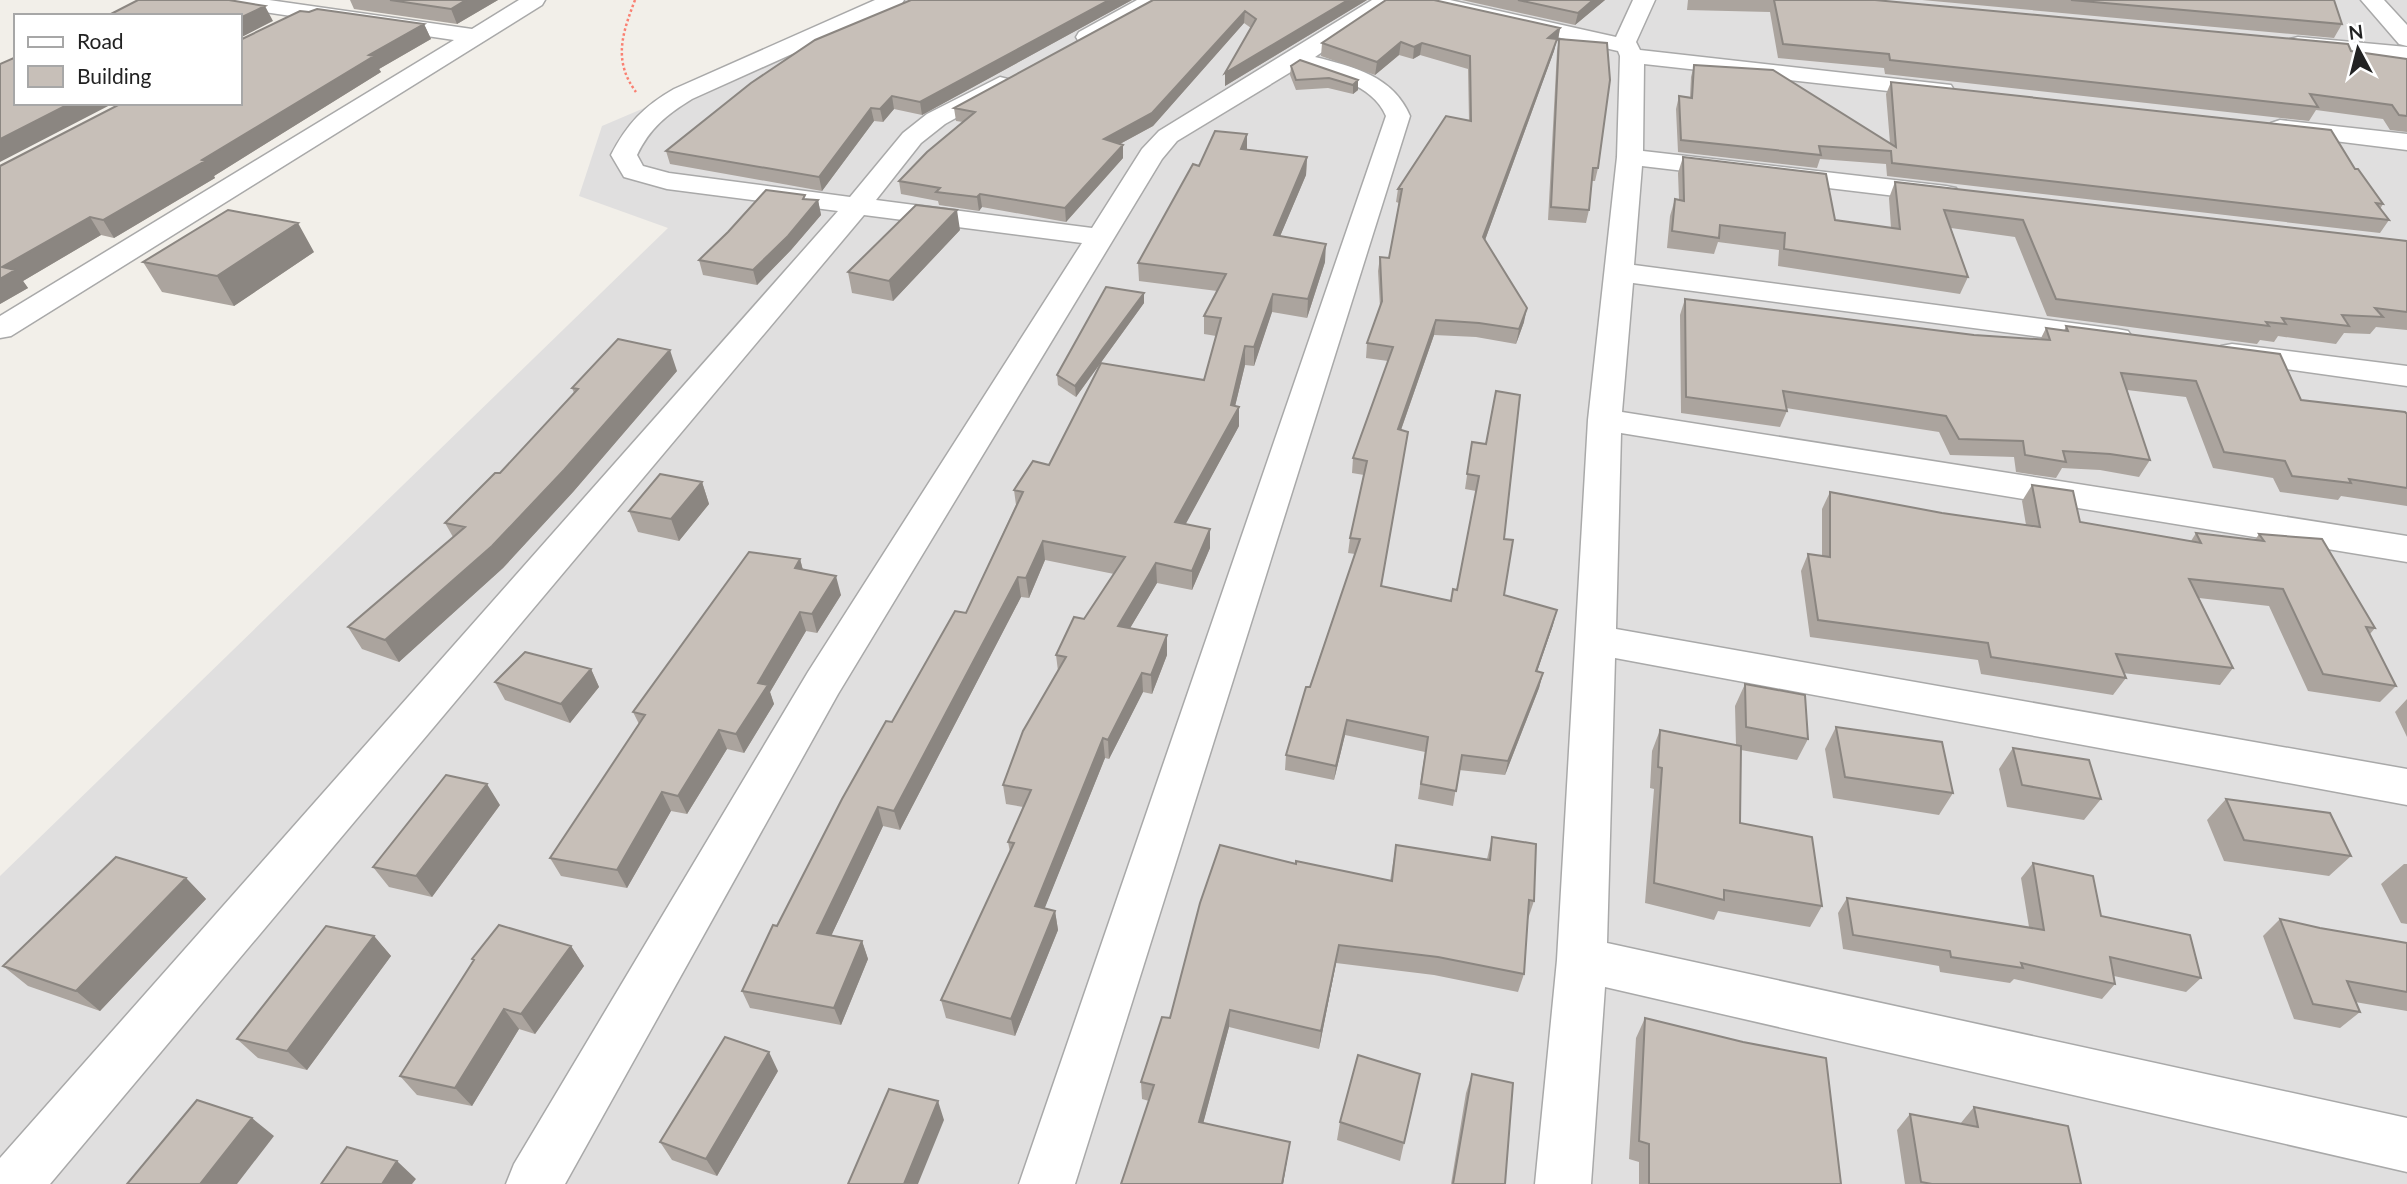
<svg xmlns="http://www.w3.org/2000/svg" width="2407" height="1184" font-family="Lato,sans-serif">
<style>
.residential{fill:#e0dfdf}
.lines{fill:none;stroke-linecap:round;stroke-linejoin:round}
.minor-casing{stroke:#a9a9a9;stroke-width:3}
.path{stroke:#fa8072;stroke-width:2.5;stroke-dasharray:2.5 2.5;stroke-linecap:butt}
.minor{fill:#fff;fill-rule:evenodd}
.wall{fill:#aba49e}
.shaded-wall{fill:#8b8681}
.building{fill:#c7bfb8;stroke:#8b8681;stroke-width:2}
</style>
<rect width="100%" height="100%" fill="#f2efe9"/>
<path class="residential" d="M898,0H2407V1184H0V876L668,228L579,196L602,126Z"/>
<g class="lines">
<defs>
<path id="minor" d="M212,0H269L472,29L519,0H545L542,5L11,336L0,338V316L454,40L223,6L215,5Z
M875,0H904L901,5L692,99C666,115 650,128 637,155L643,166L669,173L850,197L903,133L927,114L1000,77L1008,79L1012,84L1008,89L945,124L921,143L876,200L1092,228L1142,149L1159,131L1372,0H1398L1315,57C1354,67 1393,76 1410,116L1075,1184H1019L1386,116C1372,83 1330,76 1299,67L1177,141L1162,159L838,694L565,1184H506L514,1164L808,672L1082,243L864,215L50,1184H0V1158L838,211L667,189L624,177L611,155C627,124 644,106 674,89Z
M1137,0H1164L1161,5L1095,42H1079L1076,37L1079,32Z
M1410,0H1450L1616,37L1633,0H1655L1636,42L1640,50L1951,85L1954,90L1951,95L1942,97L1644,64L1643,151L1946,186L1956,188L1960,194L1956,200L1946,202L1642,166L1634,265L2117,329L2128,331L2133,338L2128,345L2117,347L1633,283L1622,412L2407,536V562L1621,433L1616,629L2407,769V805L1615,658L1607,943L2407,1118V1172L1605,987L1591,1184H1535L1557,960L1588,420L1617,157L1620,56L1618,51L1421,6L1413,5Z
M2361,0H2384L2407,25V46L2399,44Z
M2298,37L2407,47V61L2290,49L2287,44L2290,39Z
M2280,120L2407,134V150L2271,133L2267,128L2271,123Z
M2232,344L2407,366V386L2221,360L2216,353L2221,346Z"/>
</defs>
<use href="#minor" class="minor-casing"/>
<path class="path" d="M635,0C622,34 613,61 636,92"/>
<use href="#minor" class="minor"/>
</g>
<path class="wall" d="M350,0H498L457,24L354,9Z
M911,0H1132L922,115L894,109L883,122L874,121L822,191L670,164L666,151Z
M1153,0H1367L1225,86V73L1251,28L1244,23L1153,126L1120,144L1123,158L1066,222L982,207L979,211L939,205L938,201L901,194L899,181L963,122L956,121L954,108Z
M1462,0H1605L1575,25Z
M1688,0H1875L2351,51L2407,59V132L2390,130L2383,119L2316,110L2309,121L1885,74L1884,68L1778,58L1770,12L1687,10Z
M1922,0H2334L2342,24L2334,38Z
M309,12L424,24L431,39L379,69L381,72L214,176L215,178L114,238L101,235L23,281L28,288L0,304V166Z
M1560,28L1558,40L1556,42L1554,51L1485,240L1524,322L1516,344L1476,337L1434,335L1401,430L1408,432L1381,587L1451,601L1457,590L1476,491L1465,489L1472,442L1504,539V595L1553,625L1537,672L1543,673L1539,688L1505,775L1459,770L1453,806L1418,799L1425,752L1345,735L1334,780L1285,770L1286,755L1355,554L1348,553L1350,538L1364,475L1352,473L1353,458L1388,361L1366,358L1367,343L1380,307L1378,271L1380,257L1389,258L1399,203L1396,202L1398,189L1469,121L1468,69L1420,55L1413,59L1399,55L1375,75L1321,56L1322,43Z
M1559,39L1598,168L1595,181H1592L1589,210L1586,223L1548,220L1557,51Z
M1694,65L1890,143L1886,94L1891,82L2355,169L2383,204L2380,209L2389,220L2380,233L1887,176L1886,164L1820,159L1817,168L1678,152L1676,109L1679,96L1690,97L1691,77Z
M1291,66L1358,80V90L1353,94L1328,88L1296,90L1290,75Z
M1247,134V150L1307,157L1306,175L1280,236L1325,262L1307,318L1272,312L1254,366L1245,365L1235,406L1239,407V426L1185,524L1210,529V548L1192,590L1157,583L1130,628L1167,635V655L1152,694L1143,692L1109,759L1105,758L1044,909L1055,911L1058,930L1015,1036L946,1018L941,1000L1010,852L1008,842L1023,807L1006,804L1003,785L1058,671L1056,655L1084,619L1114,574L1045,560L1029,598L1021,597L900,830L883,826L831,936L862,941L868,959L841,1025L750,1008L742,991L777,926L892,722L966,613L1016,505L1014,490L1049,465L1204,380L1216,336L1204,334V316L1217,291L1139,281L1138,263L1199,166Z
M1683,157L1835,220L1891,228L1889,198L1895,182L2407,241V330L2376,327L2370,334L2344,333L2336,344L2278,336L2274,342L2260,340L2257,344L2047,316L2015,237L1951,228L1968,277L1960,294L1778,266L1779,250L1718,242L1714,254L1667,248L1670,216L1675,199L1679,200L1678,173Z
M806,199L818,200L821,215L791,250L757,285L703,275L699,260Z
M960,230L893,301L852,293L848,272Z
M314,252L234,306L162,292L143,262Z
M1144,293V303L1076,397L1058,385L1057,375Z
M1685,299L1974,335L2040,340L2046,328L2064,331L2066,326L2301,400L2407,414V506L2341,496L2338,500L2280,492L2273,478L2213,468L2186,397L2127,390L2150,460L2139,477L2100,470L2062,468L2056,478L2016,472L2014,457L1950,455L1939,432L1786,408L1787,411L1780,427L1681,413L1680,315Z
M677,371L573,492L503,568L399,662L362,649L348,627L453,537L445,523L500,473L574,393L572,388Z
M702,482L709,504L679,541L638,532L629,511Z
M2032,485L2080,522L2191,541L2196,533L2255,540L2259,534L2375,628L2370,634L2396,686L2380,702L2308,691L2269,606L2199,598L2233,668L2220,685L2123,673L2126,678L2113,695L1981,674L1978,660L1810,637L1801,571L1808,554L1822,556V509L1830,492L1942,513L2026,525L2022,501Z
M800,559L803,570L841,595L817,633L806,631L770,692L774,704L744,753L727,749L687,814L671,811L627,888L561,876L550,858L639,724L633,712Z
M591,669L599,687L570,723L505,700L495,682Z
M1745,684L1808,739L1797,760L1741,750L1740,823L1822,906L1810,927L1718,911L1714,920L1645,903L1654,789L1650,788L1652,751L1660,730L1736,745L1735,706Z
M2407,699V737L2395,712Z
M1836,727L1953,793L1939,815L1833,798L1825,749Z
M2013,748L2101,799L2084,820L2007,807L1999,769Z
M2226,799L2351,856L2329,876L2224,861L2207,820Z
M500,805L432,897L389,887L373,867Z
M1492,837L1536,844L1534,901L1528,919L1524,974L1518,992L1434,975L1336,963L1319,1049L1229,1027L1203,1123L1290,1142L1283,1184H1121L1149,1101L1142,1099L1141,1082L1162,1017L1170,1018L1200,903L1220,845L1296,864V861L1390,881L1396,845L1487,859Z
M2033,863L2101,916L2201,978L2186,992L2114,976L2115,984L2102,999L2014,979L2010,983L1940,972L1939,966L1843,949L1838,913L1847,898L2029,927L2021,878Z
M2404,864H2407V924L2401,923L2381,884Z
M186,878L206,899L100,1011L28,986L3,966Z
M2280,919L2320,928L2407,943V1011L2355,1002L2360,1012L2340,1028L2294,1019L2263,936Z
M374,936L391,956L307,1070L258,1058L237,1039Z
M571,946L584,966L535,1034L519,1029L472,1106L417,1095L400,1076L474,961L472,959Z
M1645,1018L1841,1184H1639V1162L1629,1159L1636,1038Z
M778,1071L717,1176L672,1160L660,1142Z
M1472,1074L1505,1184H1451L1466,1093Z
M1974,1107L2081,1184H1905L1897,1130L1910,1114L1960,1124Z
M1340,1122L1404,1143L1400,1161L1337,1140Z"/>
<path class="shaded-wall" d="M466,0H498L457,24L451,9Z
M1109,0H1132L922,115L920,102Z
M1348,0H1367L1225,86V73Z
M1593,0H1605L1575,25L1578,13Z
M265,6L273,21L240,38V18Z
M1245,11L1244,23L1153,126L1105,152L1104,139Z
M424,24L431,39L379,69L381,72L214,176L215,178L114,238L103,220L202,160L369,55Z
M1560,28L1558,40L1556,42L1554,51L1481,251L1483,237L1548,38Z
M1401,42L1399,55L1375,75L1377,62Z
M1422,43L1420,55L1413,59L1414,47Z
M1358,80V90L1353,94V85Z
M892,96L894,109L883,122L880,109Z
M71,103H114L0,162V139Z
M871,108L874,121L822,191L819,177Z
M1247,134V151L1241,149Z
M1123,145V158L1066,222L1065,208Z
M1307,157L1306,175L1273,253L1274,235Z
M980,194L982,207L979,211L977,197Z
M818,200L821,215L791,250L757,285L753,270Z
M957,210L960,230L893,301L889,281Z
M90,217L101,235L23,281L28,288L0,304V279L2,267Z
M298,223L314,252L234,306L217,276Z
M1326,244L1325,262L1307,318L1308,299Z
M1144,293V303L1076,397L1075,386Z
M1273,294L1272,312L1254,366V347Z
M1527,308L1524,322L1516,344L1519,329Z
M1436,320L1434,335L1396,444L1398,429Z
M1245,346V365L1231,423L1239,407V426L1176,542L1175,522L1231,405Z
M670,350L677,371L573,492L503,568L399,662L385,640Z
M702,482L709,504L679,541L671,519Z
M1210,529V548L1192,590V571Z
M1043,541L1045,560L1029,598L1026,578Z
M800,559L805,578L795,568Z
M1156,563L1157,583L1120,645L1118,626Z
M836,576L841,595L817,633L812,614Z
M1018,577L1021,597L900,830L894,811Z
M1557,610L1553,625L1532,686L1536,671Z
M800,612L806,631L770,692L774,704L744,753L736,734L758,683Z
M1167,635V655L1152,694L1151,675Z
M591,669L599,687L570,723L561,704Z
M1142,673L1143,692L1109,759L1108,740Z
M1543,673L1539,688L1505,775L1508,761Z
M1347,720L1345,735L1334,780L1336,766Z
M719,730L727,749L687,814L678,796Z
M1103,738L1105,758L1038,925L1035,906Z
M487,784L500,805L432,897L416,876Z
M662,792L671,811L627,888L617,870Z
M878,807L883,826L824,951L817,933Z
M186,878L206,899L100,1011L76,991Z
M1055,911L1058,930L1015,1036L1011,1019Z
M374,936L391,956L307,1070L287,1051Z
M862,941L868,959L841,1025L834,1008Z
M1339,945L1336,963L1319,1049L1321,1031Z
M571,946L584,966L535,1034L521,1014Z
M504,1009L519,1029L472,1106L455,1088Z
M1230,1010L1229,1027L1199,1139V1122Z
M769,1052L778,1071L717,1176L706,1159Z
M938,1101L944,1120L918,1184H904Z
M252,1118L274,1136L237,1184H200Z
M1290,1142L1283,1184H1282Z
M397,1161L416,1179L412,1184H382Z"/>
<path class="building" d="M138,0H229L265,6L240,18V16H107Z
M390,0H466L451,9Z
M911,0H1109L920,102L892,96L880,109L871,108L819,177L666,151L751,83L815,40Z
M1153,0H1348L1225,73L1256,19L1245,11L1152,113L1104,139L1123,145L1065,208L980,194L977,197L936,192L940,188L899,181L927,152L975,112L954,108Z
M1386,0H1434L1560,28L1548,38L1557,39L1483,237L1527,308L1519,329L1479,323L1436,320L1398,429L1408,432L1381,586L1451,601L1453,589L1457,590L1479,476L1467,474L1472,442L1486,444L1496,391L1520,395L1504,539L1513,540L1504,595L1557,610L1536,671L1543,673L1508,761L1462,755L1456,791L1421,784L1428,737L1347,720L1336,766L1286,755L1306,687H1310L1360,539L1350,538L1367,461L1353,458L1393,347L1367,343L1382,301L1380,257L1389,258L1402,189H1398L1446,116L1471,121L1470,56L1422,43L1414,47L1401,42L1377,62L1322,43Z
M1518,0H1593L1578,13Z
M1774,0H1875L2348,44L2351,51L2407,59V116L2399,115L2392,105L2310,94L2318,107L1890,60L1889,54L1783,44Z
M2071,0H2334L2342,24Z
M317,9L424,24L369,55L374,56L202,160L205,161L103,220L90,217L2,267L15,270L0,279V166L122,103H240V40L300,11L309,12Z
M1559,39L1607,43L1610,80L1598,168H1593L1589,210L1551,207Z
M16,57V103H71L0,139V64Z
M1300,60L1358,80L1353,85L1329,78L1296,80L1291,66Z
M1694,65L1773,70L1896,147L1891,82L2331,130L2355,169H2358L2383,204L2376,203L2389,220L1892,163L1891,151L1819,146L1821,155L1681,140L1679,96L1692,98Z
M1215,131L1247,134L1241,149L1307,157L1274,235L1326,244L1308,299L1273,294L1254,347L1245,346L1231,405L1239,407L1175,522L1210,529L1192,571L1156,563L1118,626L1167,635L1151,675L1142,673L1108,740L1103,738L1035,906L1055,911L1011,1019L941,1000L1014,843L1008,842L1031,790L1003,785L1023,731L1066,657L1056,655L1074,617L1084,619L1125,557L1043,541L1026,578L1018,577L894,811L878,807L817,933L862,941L834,1008L742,991L773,925L777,926L842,799L886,721L892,722L955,611L966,613L1023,492L1014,490L1033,461L1049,465L1101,363L1204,380L1221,318L1204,316L1226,274L1138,263L1193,164L1199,166Z
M1683,157L1826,174L1835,220L1900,229L1895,182L2407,241V312L2375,308L2383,317L2342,315L2349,326L2282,318L2286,324L2266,322L2269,326L2056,299L2023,220L1944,210L1968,277L1784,249L1785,233L1720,225L1719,238L1672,231L1675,199L1684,201Z
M766,190L805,195L803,199L818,200L788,236L753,270L699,260L728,232Z
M916,205L957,210L889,281L848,272Z
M228,210L298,223L217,276L143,262Z
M1106,287L1144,293L1075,386L1057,375Z
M1685,299L1974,335L2050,340L2046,328L2068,331L2066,326L2280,354L2301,400L2405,412L2407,414V488L2349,479L2351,483L2292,476L2285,461L2224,452L2196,381L2121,373L2150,460L2110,454L2063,451L2066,462L2025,455L2023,441L1959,439L1946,416L1783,391L1787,411L1686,397Z
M618,339L670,350L564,470L492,546L385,640L348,627L465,527L445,523L495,473H500L578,389L572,388Z
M660,474L702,482L671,519L629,511Z
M2032,485L2073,491L2080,522L2201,543L2196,533L2264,541L2259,534L2322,539L2375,628L2366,627L2396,686L2323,674L2283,589L2189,579L2233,668L2116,654L2126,678L1991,657L1988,643L1818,620L1808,554L1830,557V492L1942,513L2040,527Z
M749,552L800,559L795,568L836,576L812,614L800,612L758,683L768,685L736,734L719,730L678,796L662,792L617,870L550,858L645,715L633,712Z
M525,652L591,669L561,704L495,682Z
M1745,684L1805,695L1808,739L1746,727Z
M1836,727L1942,742L1953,793L1845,777Z
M1660,730L1741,746L1740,823L1812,837L1822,906L1724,890V900L1654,883L1662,768L1658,767Z
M2013,748L2089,760L2101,799L2022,785Z
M446,775L487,784L416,876L373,867Z
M2226,799L2330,813L2351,856L2244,840Z
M1492,837L1536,844L1534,901L1529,900L1524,974L1438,957L1339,945L1321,1031L1230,1010L1199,1122L1290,1142L1282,1184H1121L1154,1085L1141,1082L1162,1017L1170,1018L1200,903L1220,845L1296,864V861L1392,881L1396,845L1490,860Z
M116,857L186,878L76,991L3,966Z
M2033,863L2093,876L2101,916L2190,935L2201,978L2110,957L2115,984L2021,963L2023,968L1951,957L1950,951L1853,935L1847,898L2044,930Z
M2280,919L2320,928L2407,943V992L2347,981L2360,1012L2313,1004Z
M499,925L571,946L521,1014L504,1009L455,1088L400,1076L474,960L472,959Z
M326,926L374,936L287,1051L237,1039Z
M1645,1018L1743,1042L1826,1058L1841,1184H1649V1144L1639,1141Z
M725,1037L769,1052L706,1159L660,1142Z
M1358,1055L1420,1074L1404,1143L1340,1122Z
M1472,1074L1513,1083L1505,1184H1453Z
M889,1089L938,1101L904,1184H848Z
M197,1100L252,1118L200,1184H127Z
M1974,1107L2068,1126L2081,1184H1932L1921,1182L1910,1114L1978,1127Z
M347,1147L397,1161L382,1184H321Z"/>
<rect x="14" y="14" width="228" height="91" fill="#ffffff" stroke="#a7a7a7" stroke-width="2"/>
<rect x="28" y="37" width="35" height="10" fill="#ffffff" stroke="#a7a7a7" stroke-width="2"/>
<text x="77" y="49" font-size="21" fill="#222222">Road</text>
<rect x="28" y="66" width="35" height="21" fill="#c7bfb8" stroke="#a7a7a7" stroke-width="2"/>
<text x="77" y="84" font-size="21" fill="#222222">Building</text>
<g transform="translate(2358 49) rotate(353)" stroke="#ffffff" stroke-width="5" paint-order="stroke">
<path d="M0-5L12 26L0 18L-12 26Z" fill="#222222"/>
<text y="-10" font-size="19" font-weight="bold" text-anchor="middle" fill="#222222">N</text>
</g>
</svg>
